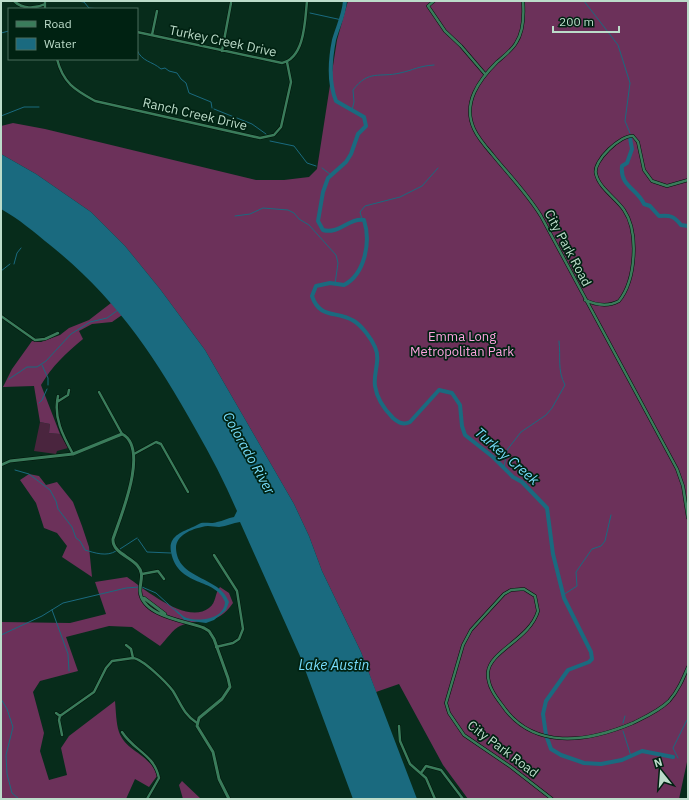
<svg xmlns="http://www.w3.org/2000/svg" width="689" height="800" font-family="'IBM Plex Sans',sans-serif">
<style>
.green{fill:#4a253e}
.forest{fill:#6c315a}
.water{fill:#1a6a7f}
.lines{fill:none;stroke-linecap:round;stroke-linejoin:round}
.stream{stroke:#1a6a7f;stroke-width:1}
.river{stroke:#1a6a7f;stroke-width:4}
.minor-casing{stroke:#011208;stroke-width:3.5}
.tertiary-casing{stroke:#011208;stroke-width:4}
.minor{stroke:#3a7c5b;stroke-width:2.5}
.tertiary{stroke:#3a7c5b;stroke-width:3}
.labels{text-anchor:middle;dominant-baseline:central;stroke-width:3.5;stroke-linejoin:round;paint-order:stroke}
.street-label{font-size:13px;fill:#bcdcca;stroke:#002212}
.park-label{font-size:13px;fill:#fba1dd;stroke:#002212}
.water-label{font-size:14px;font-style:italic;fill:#77dcfb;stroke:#002212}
</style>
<rect width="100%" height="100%" fill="#072c1b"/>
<path class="green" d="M40,422L50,424L49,433L60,434L68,448L57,451L56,454L34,451Z"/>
<path class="forest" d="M348,1H688V762H687L679,799H468L443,765L399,684L376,692L361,652L322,571L309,536L294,504L205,350L160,289L125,246L91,212L36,174L1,154V126L13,123L45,129L256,180H284L309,177L317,169L337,40Z
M111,303L122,315L112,322L92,324L79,331L83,339C66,353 52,366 41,385L60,434L49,433L50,424L40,422L34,386L3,387L12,369L32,341L41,342L60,335L69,328L89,320Z
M29,474L39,476L46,485L57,482L73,502L82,526L89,547L92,577L62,557L67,546L57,533L44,528L36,503L20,480Z
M127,577C146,590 187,625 209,608C217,602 214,594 220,587L229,593L233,603C217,627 201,617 180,626C173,629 166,640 160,646L132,627L109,626L66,637L78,671L40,681L33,692L44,733L40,751L49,780L67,775L61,748L69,736L115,701C116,711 116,723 119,732C126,752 151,754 157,776L149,787L135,779L126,799H1V622L70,623L106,614L95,582Z
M182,781L201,799H183L179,785Z"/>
<path class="water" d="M1,154L36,174L91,212L125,246L160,289L205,350L294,504L309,536L322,571L361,652L417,799H353L300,656L240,522C233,523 227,526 219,527C214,527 208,525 202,527C192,529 176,535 176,548C177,580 220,576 229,602L226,610L214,620L206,623L184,620L174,608C178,611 183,617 187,618C201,622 224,619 225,602C216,577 178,588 171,552C168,536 182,532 193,527C196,526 198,524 201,523C206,522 212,524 217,522C223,521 228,518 234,517L237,511C225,483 211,456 196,430C155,356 116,298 50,245C34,232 19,219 1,209Z"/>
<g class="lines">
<path class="stream" d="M77,1L84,2L89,8L101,9
M584,1L618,45L630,83L625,121L630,133
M310,13L342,20
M1,33L9,31
M137,50C142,62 152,61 161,69L165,68L169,71L177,73L181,79L186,83L189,93L211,102L212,108
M214,109L234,117
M352,110L354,102L353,90C369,69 379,78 400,73C414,70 418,66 434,65
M1,116L24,107H39
M237,118L252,124L266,134
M270,141L294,146L307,163L316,166
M322,168L331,175
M235,216L250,214L263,208L288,210L294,213L299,219L309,225L336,255L338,263L335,284
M362,219L360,212L365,206L400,197L422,186L438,168
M14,264L17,253L21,248
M1,271L10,264
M42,365L48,378V385
M9,379L27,367H37L46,361L71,334L90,322L107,318L118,310
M39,403L42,400L47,389
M504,468L507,450L521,432L546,415L552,408L565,385C557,370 561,357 559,341
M15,470L29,474L50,490L56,501L58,509L72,527L76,538L80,541L85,550C95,553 107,557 116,551
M138,539L147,552L171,553
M120,549L137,538
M142,587L156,593L179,614
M563,595L577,586L576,572L592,549L601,546L605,541L611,515
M52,610L68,654L69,671
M1,635L42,616L63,603L126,588L139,587
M1,699L7,709L13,727L6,755L7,774L12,793L19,799
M623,723L625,716
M623,731L631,756
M678,758L673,748L687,720"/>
<path class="river" d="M345,1C344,15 338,26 334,40C330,60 328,81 336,101L364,117L366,126L358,134L351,154L346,162L328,178L323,192L318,221L323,230C338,235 350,217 364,220C371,242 365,274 344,285L330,283L316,286L312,296C320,320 337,310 354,321C362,326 371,338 375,347C381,360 373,373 375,386C377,399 385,410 393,418C399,423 403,425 410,422L439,390L452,393L460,405L462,426L465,435L493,457L513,477L522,482L547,508L553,554L564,598L591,652L592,659L589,662L568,670L546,701L543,714L546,735L551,749L561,755L584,763L601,764L622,760L642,751L673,757
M630,138L632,149L627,163L622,166C620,187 637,188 644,204L650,206L659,216C670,215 674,216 681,225L688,226"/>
<defs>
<path id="minor" d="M14,1C22,9 35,9 45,4
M434,1L428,6L445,31L461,46L485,74
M523,1C524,14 524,31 516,43C512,50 504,56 497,62C479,80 462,103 474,129C478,138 485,146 492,154C508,174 527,193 541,216L677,469L683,486L688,518
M45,9V1
M137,32L282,63C305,58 305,20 307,1
M152,35L157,11
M222,51L231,3
M57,59C63,83 75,90 95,101L260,138L274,135L281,127L291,82L287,62
M585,300C596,305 608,307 619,301C636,280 639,232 624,210C616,198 599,188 596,174C592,161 622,134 633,136L638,142L644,170L652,181L667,186L688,180
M1,316L35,340L45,339L58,333
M99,392L122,434
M58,396C53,417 63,436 73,454
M57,402L68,395L69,390
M134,454L156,442L161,444L188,492
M214,555L237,591L243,629L239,639L233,643L216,647
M142,574L158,571L164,579
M126,645L131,649L133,658C143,659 167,683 173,691C181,704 184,715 197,723
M56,713L60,716
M399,726L400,741L410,764L426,778L435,799
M122,732C134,751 154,754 159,778L147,799
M62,735L59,720L60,716L94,692L106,668L112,661L133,658
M421,773L426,766L441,770L463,799
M552,799L511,767L464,735L449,713L446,703L463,645L471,630L504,594L511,590L524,589L535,596L538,611C530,639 490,651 488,672C487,685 495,696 502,705C533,751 588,742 633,723C645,717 659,711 669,701C678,691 683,679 688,667"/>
<path id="tertiary" d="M1,465L10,461L73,454L122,434C150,448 120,518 113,539C112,552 129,556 137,565C145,574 140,580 140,591C142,617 187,621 204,628L209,631L214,639L228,678L230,687L222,699L199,718L197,726L213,752L219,779L229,799
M144,598L165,614"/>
</defs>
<use href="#minor" class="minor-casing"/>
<use href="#tertiary" class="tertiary-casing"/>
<use href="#minor" class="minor"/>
<use href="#tertiary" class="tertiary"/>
</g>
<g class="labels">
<g class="street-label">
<text transform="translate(223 41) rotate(12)">Turkey Creek Drive</text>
<text transform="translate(195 114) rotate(13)">Ranch Creek Drive</text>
<text transform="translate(568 248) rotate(62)">City Park Road</text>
<text transform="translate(503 749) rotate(37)">City Park Road</text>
</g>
<g class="park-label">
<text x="462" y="336">Emma Long<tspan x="462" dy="15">Metropolitan Park</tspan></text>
</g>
<g class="water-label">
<text transform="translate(249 453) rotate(61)">Colorado River</text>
<text transform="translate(507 456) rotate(41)">Turkey Creek</text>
<text x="334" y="665">Lake Austin</text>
</g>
</g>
<rect width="689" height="800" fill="none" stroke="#bcdcca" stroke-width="4"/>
<rect x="8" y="8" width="130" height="52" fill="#002212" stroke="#4b6c5c"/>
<rect x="16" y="21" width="20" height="6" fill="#3a7c5b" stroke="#4b6c5c"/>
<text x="44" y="28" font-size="12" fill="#bcdcca">Road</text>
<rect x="16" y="38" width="20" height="12" fill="#1a6a7f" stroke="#4b6c5c"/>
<text x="44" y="48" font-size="12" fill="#bcdcca">Water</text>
<g transform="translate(661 772) rotate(343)" stroke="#002212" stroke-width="3" paint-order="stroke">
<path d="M0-3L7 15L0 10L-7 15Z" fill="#bcdcca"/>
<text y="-6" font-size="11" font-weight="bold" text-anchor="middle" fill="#bcdcca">N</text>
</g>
<path d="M553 26v6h66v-6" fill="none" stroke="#bcdcca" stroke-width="2"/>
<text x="559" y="26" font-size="12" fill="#bcdcca" stroke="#002212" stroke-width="3" paint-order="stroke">200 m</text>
</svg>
